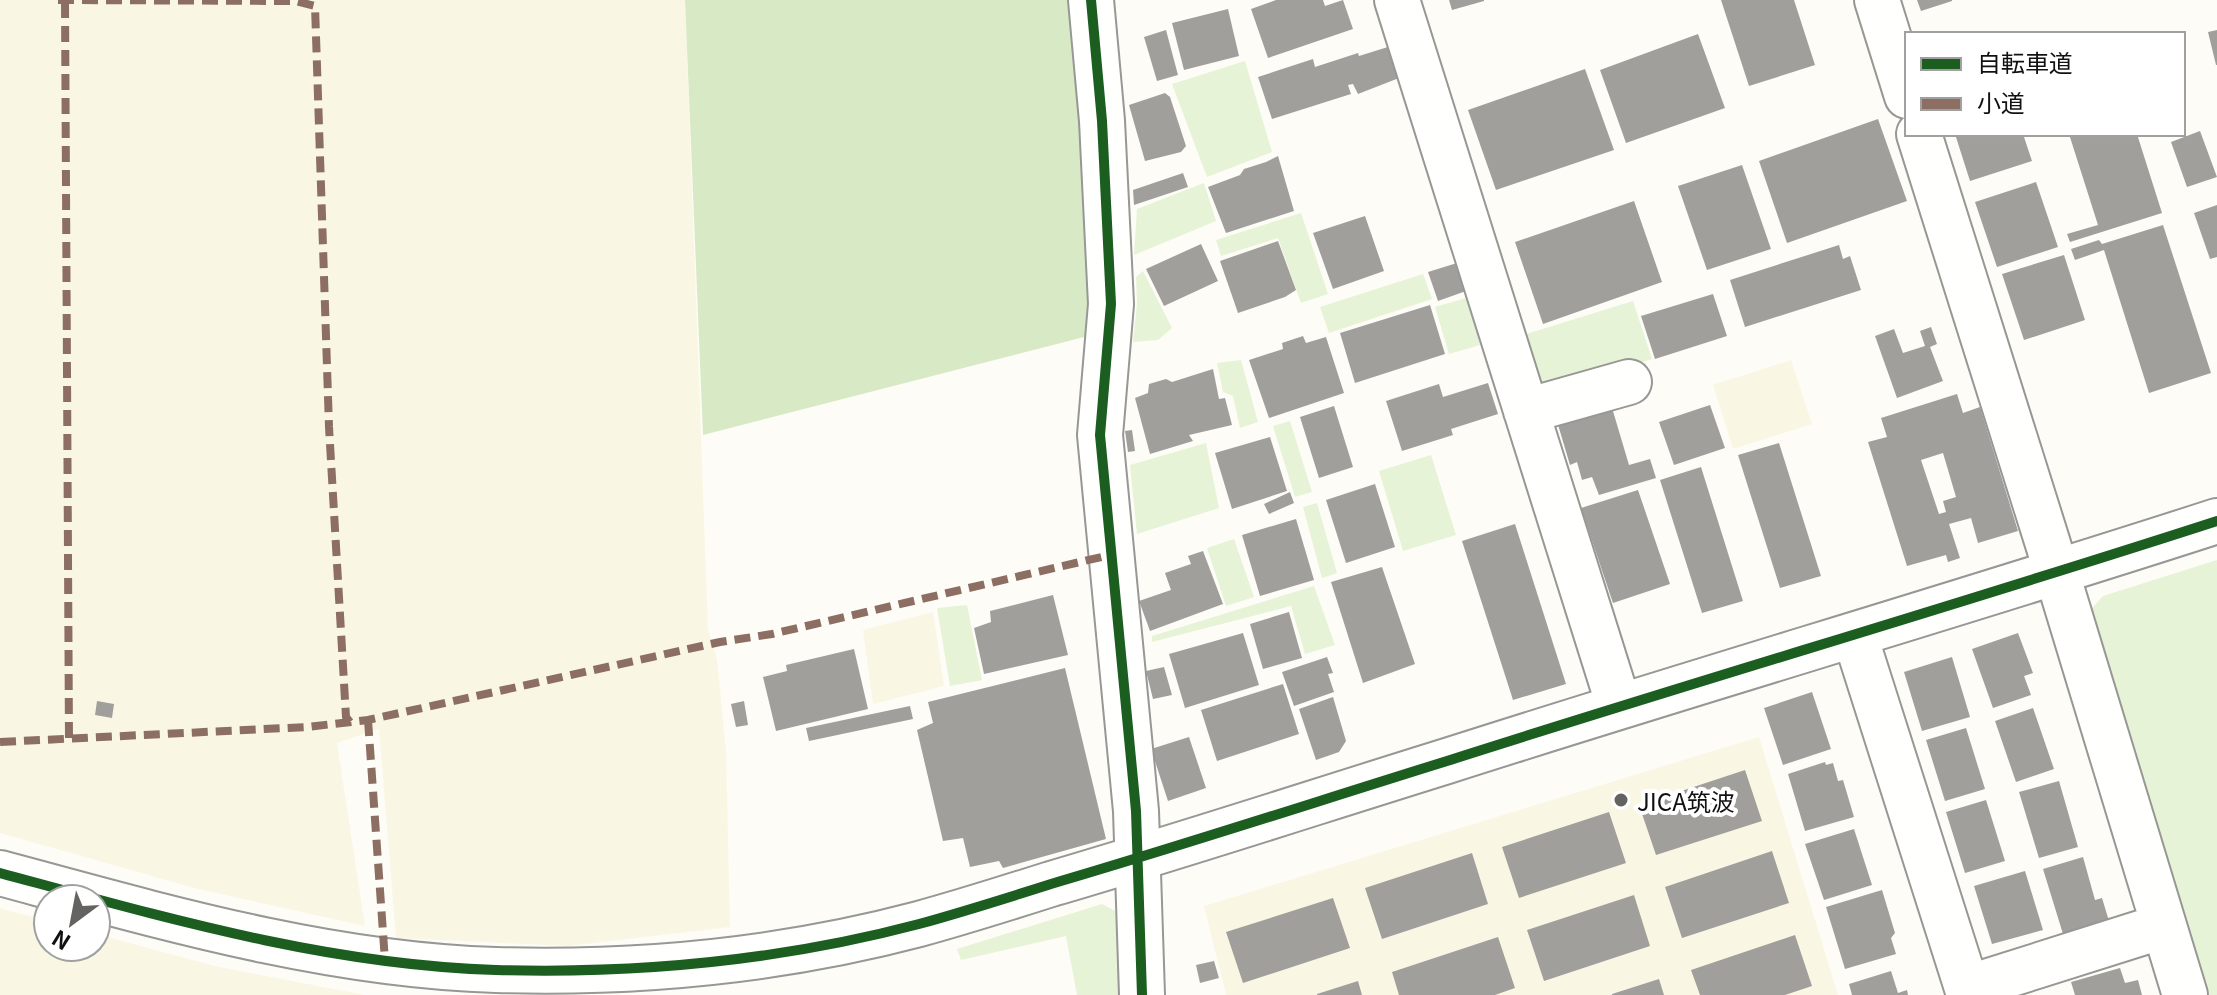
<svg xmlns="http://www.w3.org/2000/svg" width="2217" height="995" font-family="Georgia,'Noto Sans JP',serif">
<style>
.farmland{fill:#f9f7e4}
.green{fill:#e7f3d7}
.forest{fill:#d8eac5}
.building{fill:#a19f9c;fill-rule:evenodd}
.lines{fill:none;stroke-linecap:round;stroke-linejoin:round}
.minor-casing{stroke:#979795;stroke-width:48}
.minor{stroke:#fffffe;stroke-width:44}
.quiet{stroke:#8d6e63;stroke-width:8;stroke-dasharray:16 8;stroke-linecap:butt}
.cycleway-casing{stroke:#fff;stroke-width:15}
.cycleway{stroke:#1b5e20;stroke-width:10}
.poi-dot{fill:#646362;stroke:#fff;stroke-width:3}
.labels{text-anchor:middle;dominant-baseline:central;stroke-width:8;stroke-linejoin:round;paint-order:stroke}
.poi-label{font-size:24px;fill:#111;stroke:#fff;text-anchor:start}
</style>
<rect width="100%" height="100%" fill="#fdfcf7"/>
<path class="farmland" d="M0,0H685L708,629L717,659L726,751L730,927L568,946L396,938L379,729L337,743L365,926L198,889L0,833Z
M1791,360L1812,424L1733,449L1713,385Z
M933,612L944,686L873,704L863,630Z
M1759,737L1838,995H1226L1204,906Z
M0,908L48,921V947H96V934L219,967L365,995H0Z"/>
<path class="green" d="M1245,61L1272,152L1207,177L1172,84Z
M1204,183L1216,221L1134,255L1137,209Z
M1301,213L1328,294L1301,303L1278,238L1221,256L1216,240Z
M1143,271L1172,328L1158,340L1133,342L1137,303L1136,277Z
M1423,274L1432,299L1329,333L1320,307Z
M1466,298L1480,345L1449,354L1435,307Z
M1633,301L1652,359L1551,391L1540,389L1523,335Z
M1241,360L1258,422L1240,428L1233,396L1223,392L1217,363Z
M1290,421L1312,492L1295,497L1273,426Z
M1206,443L1219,508L1137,534L1130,465Z
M1431,455L1456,535L1403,551L1379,471Z
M1317,503L1337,573L1322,578L1303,507Z
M1234,539L1254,597L1226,606L1207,548Z
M2217,560V995H2208L2088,613L2103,596Z
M1314,586L1335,645L1305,654L1291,606L1152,642V636Z
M967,605L982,680L950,686L937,608Z
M1102,904L1127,917L1128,995H1077L1066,936L961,960L957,949Z"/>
<path class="forest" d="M685,0H1082L1088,336L703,435Z"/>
<path class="building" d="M1276,0H1323L1325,6L1343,0L1353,29L1268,58L1251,9Z
M1449,0H1484V1L1452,10Z
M1721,0H1794L1815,65L1749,86Z
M1917,0H1952V1L1921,11Z
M1228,9L1239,56L1184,70L1172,23Z
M1166,30L1178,75L1157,81L1144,37Z
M2217,30V65H2216L2208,32Z
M1698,34L1725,108L1626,143L1600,70Z
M1391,46L1399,78L1358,94L1353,84L1348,85L1351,94L1272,119L1258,77L1313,59L1315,67L1358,53L1359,56Z
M1585,69L1614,150L1496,190L1468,110Z
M1165,93L1170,97L1186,146L1181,152L1145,161L1129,105Z
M1878,119L1907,201L1787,243L1759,161Z
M2200,131L2217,177L2187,187L2171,142Z
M1955,134H2023L2032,161L1970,181Z
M2069,134H2137L2162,213L2070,242L2067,234L2098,225Z
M1278,156L1294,211L1226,233L1208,187L1240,175L1244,169L1266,162Z
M1742,165L1771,249L1707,270L1678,186Z
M1183,173L1188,187L1134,205L1133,190Z
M2036,182L2058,247L1997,267L1975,202Z
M1634,201L1662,282L1543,324L1515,242Z
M2217,205V257L2210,259L2194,213Z
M1365,216L1384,271L1333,289L1313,233Z
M2163,225L2211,373L2149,393L2104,250L2075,260L2071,249L2099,240L2102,244Z
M1278,241L1296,290L1285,297L1238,313L1220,261Z
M1201,244L1218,281L1164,306L1146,269Z
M1839,245L1843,259L1850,256L1861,290L1745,327L1730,280Z
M2064,255L2085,320L2024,340L2002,274Z
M1457,263L1466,291L1438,301L1428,272Z
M1713,294L1727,336L1655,359L1641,316Z
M1430,305L1445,354L1355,383L1340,333Z
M1931,327L1937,344L1930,347L1943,381L1897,398L1875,336L1894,329L1903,353L1925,346L1920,331Z
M1303,336L1306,343L1326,337L1344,393L1269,418L1249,360L1283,349L1282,343Z
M1213,369L1219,399L1225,398L1232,425L1189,435L1193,441L1150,454L1135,398L1148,393L1149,384L1166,379L1172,382Z
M1488,383L1498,414L1451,429L1453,435L1402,451L1386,401L1439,384L1443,397Z
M1957,394L1963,413L1980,407L2018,531L1978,543L1971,518L1949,524L1960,558L1948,562L1946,555L1907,566L1868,442L1887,437L1881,418ZM1943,453L1956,497L1943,501L1946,512L1939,514L1921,460Z
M1610,401L1629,465L1650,459L1656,478L1599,495L1592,477L1582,480L1577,462L1570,465L1556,418Z
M1710,405L1725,448L1674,465L1659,422Z
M1334,406L1353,467L1319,478L1300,417Z
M1132,430L1135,451L1128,452L1125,431Z
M1270,437L1287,491L1232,509L1215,453Z
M1779,443L1821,576L1780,588L1738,455Z
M1701,467L1743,601L1702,613L1660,480Z
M1375,484L1395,547L1346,563L1326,500Z
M1638,490L1670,584L1613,603L1581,508Z
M1290,492L1294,503L1269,514L1264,504Z
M1296,519L1314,580L1260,596L1242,535Z
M1515,524L1566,684L1513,700L1462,541Z
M1203,551L1223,604L1150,631L1139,601L1171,590L1165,573L1191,564L1188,556Z
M1382,567L1415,664L1363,683L1331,582Z
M1053,595L1068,655L984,674L974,628L991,622L990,611Z
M1289,612L1302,658L1263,669L1250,624Z
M1243,633L1259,685L1185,708L1169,654Z
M2018,633L2033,673L2024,676L2031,695L1993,708L1972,649Z
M854,649L868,709L776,731L763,677L787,671L786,665Z
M1327,657L1333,673L1328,674L1334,692L1294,706L1282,672Z
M1952,657L1970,717L1922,731L1904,672Z
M1164,667L1172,695L1153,699L1146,671Z
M1065,668L1106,839L1003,868L999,861L970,867L963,838L943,841L917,730L933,723L928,702Z
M1283,684L1299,734L1217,761L1201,710Z
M1812,692L1831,749L1783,765L1764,708Z
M1333,697L1346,741L1339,752L1316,760L1299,709Z
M97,701L114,704L112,718L95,715Z
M744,701L748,725L736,727L731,704Z
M910,706L913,719L809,741L806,728Z
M2033,708L2054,769L2016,782L1995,721Z
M1966,728L1985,789L1945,801L1926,740Z
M1189,737L1206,788L1168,801L1151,749Z
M1825,762L1826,765L1833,763L1838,781L1843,780L1854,817L1805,831L1788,774Z
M1745,770L1762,821L1656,855L1639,805Z
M2059,781L2078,847L2039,858L2019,792Z
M1986,800L2005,861L1965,873L1946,812Z
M1609,812L1626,863L1519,898L1502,847Z
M1854,829L1872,885L1824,900L1805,844Z
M1772,851L1789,903L1682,938L1665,887Z
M1472,853L1488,904L1382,939L1365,888Z
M2083,857L2095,900L2102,898L2109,921L2063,934L2043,869Z
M2025,871L2043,930L1992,944L1974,886Z
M1882,890L1895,933L1891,938L1896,954L1845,969L1826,907Z
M1634,895L1650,946L1544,981L1527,930Z
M1333,898L1350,948L1243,983L1226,932Z
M1795,935L1812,986L1785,995H1700L1691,970Z
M1498,937L1515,988L1495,995H1399L1392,972Z
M1214,961L1219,978L1200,983L1196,965Z
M2120,968L2125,983L2138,980L2142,995H2075L2071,982Z
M1891,971L1898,993L1907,990L1908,995H1852L1849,984Z
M1659,979L1664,995H1612V994Z
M1358,981L1362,995H1317V994Z"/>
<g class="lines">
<defs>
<path id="minor" d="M1091,0L1102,121L1111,304L1100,435L1136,811L1142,995
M1397,0L1619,706
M1877,0L1907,96
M1919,134L2048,544L2185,995
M1526,411L1629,382
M1855,636L1967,988L2163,926
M0,873C163,917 327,965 496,970C637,974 783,960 919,924C963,912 1007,898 1051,884C1184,845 1315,802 1447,761C1703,679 1961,604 2217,521"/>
</defs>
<use href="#minor" class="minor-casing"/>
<use href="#minor" class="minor"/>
<path class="quiet" d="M58,0L295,1L315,6L329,427L346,717L350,722
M65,2L69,741
M368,720L385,961
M0,742L307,727L368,720L720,642L772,634L1110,555"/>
<defs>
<path id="cycleway" d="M1091,0L1102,121L1111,304L1100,435L1136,811L1142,995
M0,873C163,917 327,965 496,970C637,974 783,960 919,924C963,912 1007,898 1051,884C1184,845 1315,802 1447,761C1703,679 1961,604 2217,521"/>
</defs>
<use href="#cycleway" class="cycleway-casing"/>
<use href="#cycleway" class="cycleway"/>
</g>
<circle class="poi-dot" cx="1621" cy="800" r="8"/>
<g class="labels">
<g class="poi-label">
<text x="1637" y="800">JICA筑波</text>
</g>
</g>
<rect x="1905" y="32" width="280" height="104" fill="#ffffff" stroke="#a0a0a0" stroke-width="2"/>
<rect x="1921" y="58" width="40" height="12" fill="#1b5e20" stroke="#a0a0a0" stroke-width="2"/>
<text x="1977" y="72" font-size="24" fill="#111111">自転車道</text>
<rect x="1921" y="98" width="40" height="12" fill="#8d6e63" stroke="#a0a0a0" stroke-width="2"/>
<text x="1977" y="112" font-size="24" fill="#111111">小道</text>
<g transform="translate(72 923) rotate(212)"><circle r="38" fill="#ffffff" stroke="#a0a0a0" stroke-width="2"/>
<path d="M0-6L14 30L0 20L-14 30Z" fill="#646362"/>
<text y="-12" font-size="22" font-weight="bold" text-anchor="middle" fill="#111111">N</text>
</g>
</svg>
